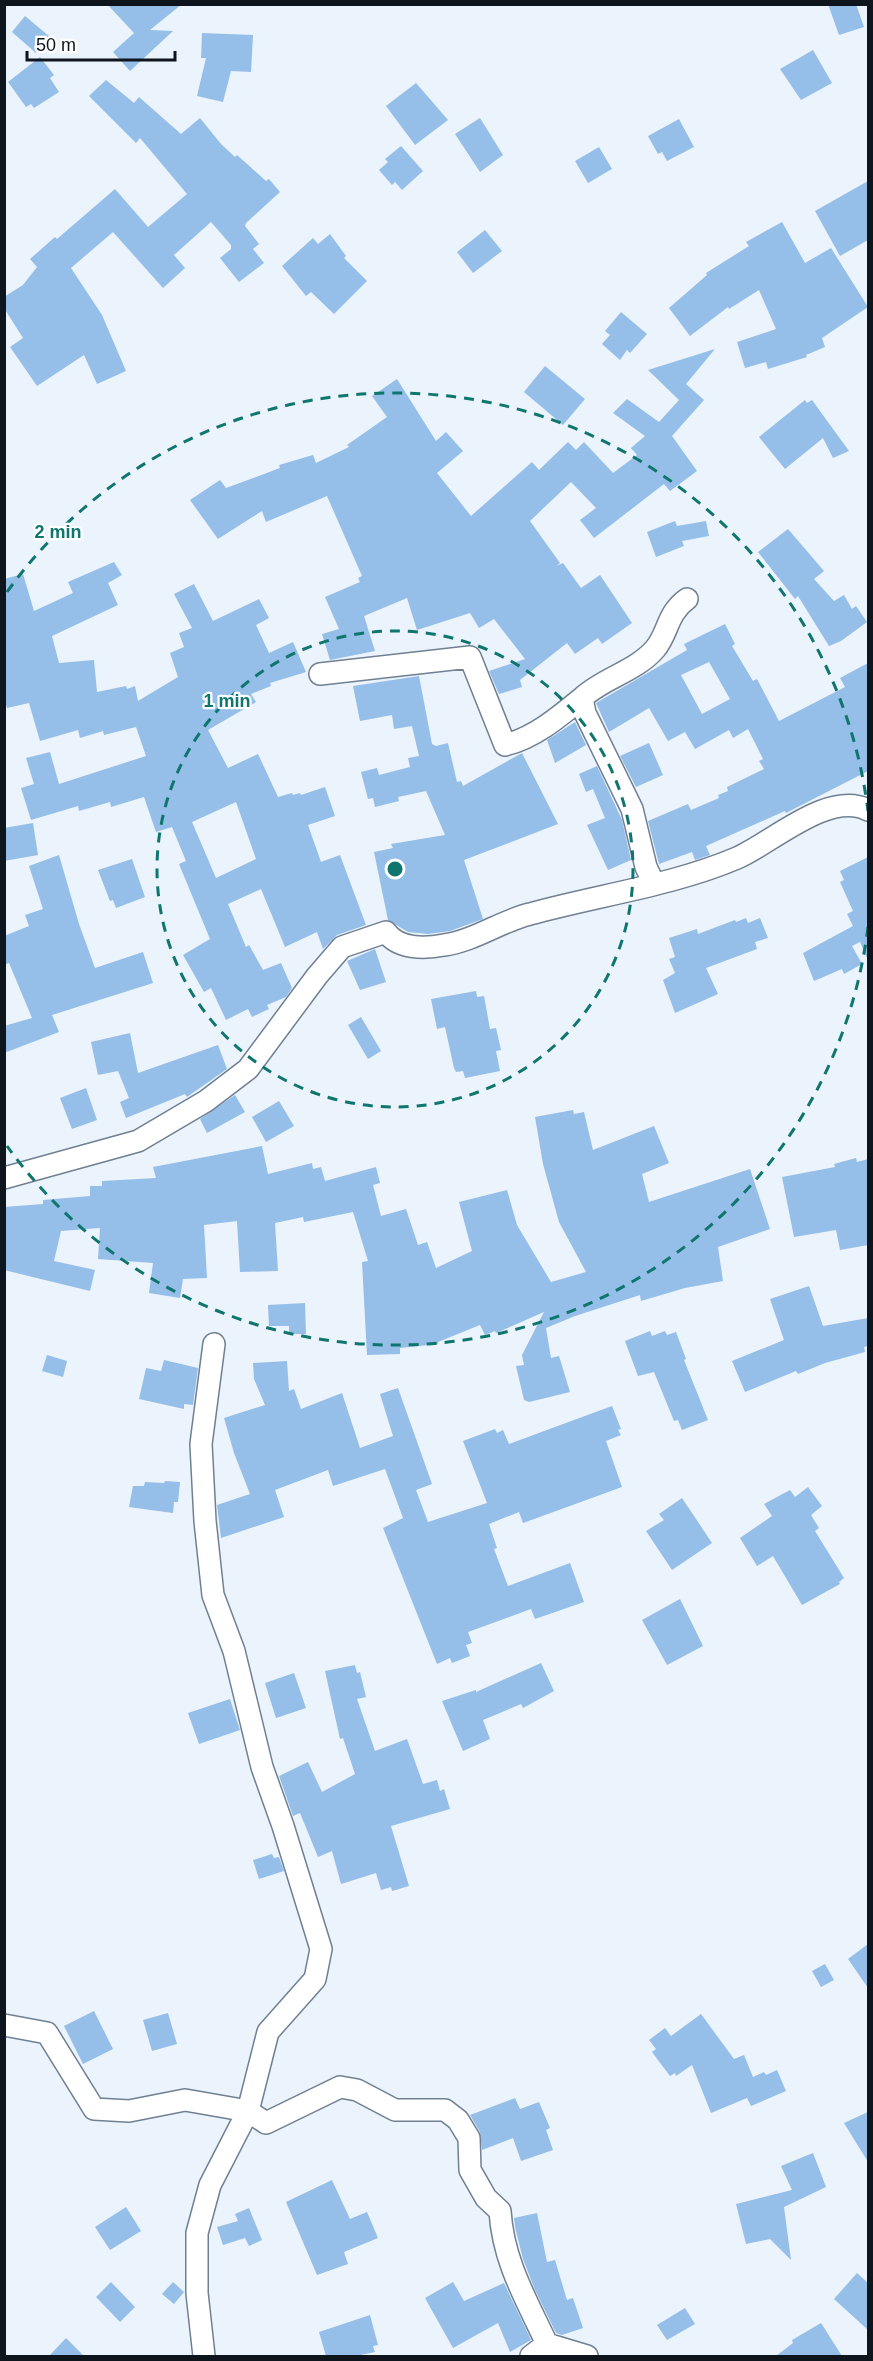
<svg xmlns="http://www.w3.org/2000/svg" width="873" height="2361" font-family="Helvetica,sans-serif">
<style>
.building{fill:#95bee9;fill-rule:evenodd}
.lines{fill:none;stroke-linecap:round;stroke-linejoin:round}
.minor-casing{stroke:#6f8093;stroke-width:24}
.minor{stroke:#fff;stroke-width:21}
.ring{fill:none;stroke:#0f766e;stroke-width:3;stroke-dasharray:10 8}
.centre{fill:#0f766e;stroke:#fff;stroke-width:3}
.ring-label{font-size:18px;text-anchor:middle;font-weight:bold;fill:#0f766e;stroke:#fff;stroke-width:4.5;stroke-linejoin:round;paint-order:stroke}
</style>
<rect width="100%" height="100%" fill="#ebf3fc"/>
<path class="building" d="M107,4H182L150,30L173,31L130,71L113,52L134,33Z
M828,4H856L864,27L839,35Z
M25,16L50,37L36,53L12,32Z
M202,33L253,35L251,72L231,71L223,102L197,96L206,58H201Z
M813,50L832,83L801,100L780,69Z
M40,57L54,75L50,78L59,92L34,108L31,104L26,107L8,82Z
M106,80L134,103L139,97L181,134L200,118L221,144L235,157L237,155L266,181L269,179L280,192L246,223L245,226L259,244L253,249L264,263L239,282L220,258L231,249V245L211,222L174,255L185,268L163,288L113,232L71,268L102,315L126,371L97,384L84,355L37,386L10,347L23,338L4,308V297L23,285L37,267L30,259L55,237L57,239L115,189L148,227L187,194L140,138L136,143L89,96Z
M416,83L448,120L415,145L386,106Z
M480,118L503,155L480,172L455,134Z
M679,119L694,147L667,161L662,152L658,154L648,136Z
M401,146L423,171L402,190L395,182L392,185L379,170L388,162L385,159Z
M599,147L612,169L588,183L575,161Z
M868,181V240L840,256L815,211Z
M782,222L805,263L831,248L868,307L822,338L825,347L806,355L807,357L768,369L766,362L745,368L737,342L776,329L759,290L729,309L728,307L690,336L669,308L707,275L706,273L749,246L746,242Z
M485,230L502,251L473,273L457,252Z
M330,234L346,256L344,258L367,281L334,314L311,292L306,296L282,266L313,238L318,244Z
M621,312L647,334L630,353L627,350L620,360L602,344L610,335L605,331Z
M715,349L686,384L704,400L672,436L697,471L670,491L664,484L594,538L580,520L596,508L571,482L530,521L560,563L556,566L563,563L581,588L600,575L632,623L602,644L598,638L575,654L567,643L520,680L522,687L499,694L489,671L525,659L494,619L479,628L470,613L417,630L407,598L364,616L375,651L330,660L322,634L339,629L325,597L360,582L358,578L362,576L327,496L266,522L262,511L218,539L190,500L220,480L226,488L280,468L279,465L313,455L316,463L349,447L347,445L387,417L372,396L397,379L436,441L446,432L463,451L437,473L471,516L532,462L539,470L568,442L576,450L584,442L613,473L637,455L631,448L645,436L613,413L627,399L659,422L679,400L648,370Z
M545,366L585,399L563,425L524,392Z
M805,400L807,403L812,400L849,451L833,458L823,438L785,469L759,437Z
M675,521L677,526L706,521L709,536L682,541L684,546L656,557L647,532Z
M788,529L824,571L814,579L834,601L844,595L852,609L856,606L867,622L841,641L829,646L798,596L795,599L758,552Z
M114,562L122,575L108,583L118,605L52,636L59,663L94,660L97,692L126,686L127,689L135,686L138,701L178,677L170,653L184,647L179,633L192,628L174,594L194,584L213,621L259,599L269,618L256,625L269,653L293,642L306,672L270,683L271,686L251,694L256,702L208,730L228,768L258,754L278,797L292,793L293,795L300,793L301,795L325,787L335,816L308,825L321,862L340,855L366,925L337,935L323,949L317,932L285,947L261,889L228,904L246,947L249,945L263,970L281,963L292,988L286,997L267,1005L269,1009L252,1017L248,1009L226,1020L211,988L204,992L183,955L210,939L179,864L186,861L172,827L156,832L144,797L111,807L110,802L79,811L78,806L31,820L21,788L34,784L26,758L50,752L59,784L146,756L136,727L104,735L103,731L80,738L78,730L40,741L29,703L7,708L4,698V579L23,574L34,611L73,593L68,582ZM236,802L256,859L216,878L192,822Z
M725,624L735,644L732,646L753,681L757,679L779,721L845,687L840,678L868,663V771L786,813L785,811L706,846L710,855L695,860L692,852L659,864L648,821L688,804L691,810L719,798L718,795L728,791L727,787L764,769L759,761L763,759L748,729L733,738L729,730L695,749L685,732L668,741L649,708L609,732L596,703L687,650L684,644ZM709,662L730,699L702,714L681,675Z
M419,676L432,744L436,746L448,743L457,782L461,781L463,786L522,753L558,824L464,860L483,919L450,931L428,934L408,932L388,920L374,852L393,848L391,844L445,835L426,791L398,797L399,801L375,807L373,798L368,799L361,772L377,768L379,775L410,767L408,758L419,756L412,726L394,729L392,715L360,721L353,686Z
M575,722L586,745L555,763L547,740Z
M649,743L663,775L636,787L620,756Z
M597,766L622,820L631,860L608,870L587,825L605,818L593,789L586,792L579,774Z
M33,823L38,855L4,861V828Z
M59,855L79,924L95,968L143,952L153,983L52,1015L59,1032L4,1053V1026L32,1018L9,963L4,965V936L29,926L25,915L43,909L29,866Z
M868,857V960L860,942L852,946L862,964L844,974L842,969L814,981L803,953L853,926L847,914L853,911L840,882L844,880L840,871Z
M132,859L145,897L116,908L113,900L110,901L98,870Z
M746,918L748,923L760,918L768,938L755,942L757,949L706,968L718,994L675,1013L663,980L675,973L669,959L675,957L669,938L697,929L698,934L735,920L736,922Z
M375,949L386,982L360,990L347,961Z
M476,991L477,997L484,996L490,1029L496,1028L501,1050L496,1051L500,1071L465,1078L463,1071L456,1072L454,1068L445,1027L437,1029L431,999Z
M361,1017L381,1051L368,1059L348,1025Z
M130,1033L138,1073L218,1045L227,1069L187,1097L185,1094L126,1118L120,1102L129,1098L118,1071L98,1075L91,1042Z
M86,1088L97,1120L72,1129L60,1098Z
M235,1095L245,1112L207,1133L200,1119Z
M279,1101L294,1126L266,1142L252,1117Z
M573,1110L574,1114L584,1112L593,1150L654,1126L669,1163L642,1174L649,1202L750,1169L770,1229L718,1247L723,1281L685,1288L641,1301L640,1295L575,1316L546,1328L551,1358L559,1356L570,1392L529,1402L524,1400L516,1366L524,1365L522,1355L544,1312L496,1333L495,1331L485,1335L480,1325L438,1342V1344L400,1348V1354L367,1355L362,1262L368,1261L353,1212L304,1222L303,1217L275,1223L278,1271L240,1272L237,1221L204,1225L207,1278L183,1279L180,1298L149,1293L153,1263L98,1259L100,1228L61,1231L54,1261L95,1270L90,1291L4,1270V1207L43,1204V1200L90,1196V1186H102V1181L156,1178L153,1167L262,1146L268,1174L312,1163L313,1169L321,1167L325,1181L376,1167L380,1183L373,1185L381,1216L406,1209L418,1245L427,1242L436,1268L472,1251L459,1202L507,1190L517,1225L551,1282L586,1272L559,1222L543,1164L535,1117Z
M856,1158L857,1162L868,1159V1245L840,1250L836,1230L794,1237L782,1177L835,1167L834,1164Z
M809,1286L823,1326L868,1318V1346L864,1347L865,1352L825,1363L798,1374L796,1371L745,1392L732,1361L784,1340L770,1299Z
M305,1303L306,1334H289V1326H269L268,1305Z
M650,1331L652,1336L665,1331L667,1335L676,1332L686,1359L684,1360L708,1420L682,1430L678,1420L674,1421L654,1372L638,1376L625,1341Z
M47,1355L67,1361L63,1377L42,1371Z
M164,1360L198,1368L193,1405L184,1404V1409L139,1399L146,1368L161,1371Z
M287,1361L289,1391L294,1389L301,1409L342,1393L360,1448L393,1436L380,1394L398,1388L432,1484L416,1490L428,1522L487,1503L463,1441L495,1429L497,1433L503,1430L509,1444L612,1406L621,1429L618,1430L621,1435L606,1441L622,1487L523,1523L519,1512L489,1524L497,1548L494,1549L508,1586L570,1563L584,1602L535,1619L531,1609L468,1632L472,1643L466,1645L470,1656L452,1663L450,1658L437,1664L383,1528L403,1518L385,1469L333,1486L328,1470L275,1490L284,1517L221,1538L217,1505L250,1494L234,1453L224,1418L265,1405L254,1379L253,1363Z
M165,1481L180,1482L178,1502H174L173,1513L129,1507L133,1486H144L145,1482L164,1483Z
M808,1487L822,1506L811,1515L819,1528L815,1531L844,1578L839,1582L840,1584L802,1605L773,1556L757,1566L740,1538L772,1516L764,1504L790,1490L795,1497Z
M682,1498L712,1543L672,1570L646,1531L664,1520L659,1514Z
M680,1599L703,1646L667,1665L642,1620Z
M541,1663L554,1691L523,1708L521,1704L483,1720L490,1739L463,1751L442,1701L476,1690V1692Z
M355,1665L357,1673L360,1672L366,1697L357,1699L375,1751L407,1739L423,1784L437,1780L440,1791L444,1789L450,1809L391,1826L409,1886L392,1891L391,1887L381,1890L376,1873L341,1884L332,1851L318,1857L300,1813L293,1816L279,1776L308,1762L322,1792L355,1774L343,1738L340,1739L325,1671Z
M294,1673L306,1708L276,1718L265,1683Z
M230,1699L240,1730L199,1744L188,1713Z
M272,1854L274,1858L279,1857L284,1871L259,1879L253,1860Z
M868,1944V1988L848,1959Z
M825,1964L834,1980L821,1987L812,1971Z
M94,2011L113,2049L83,2064L64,2026Z
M168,2013L177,2044L152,2051L143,2020Z
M701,2014L734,2059L744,2055L753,2077L764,2072L766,2075L777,2070L786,2091L751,2106L747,2098L711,2113L692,2065L676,2076L675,2073L670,2076L652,2052L656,2049L649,2040L665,2028L671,2036Z
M515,2098L520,2109L539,2102L550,2128L546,2130L553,2150L521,2161L513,2138L482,2150L480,2132L470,2115Z
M868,2112V2162L844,2123Z
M813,2153L826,2187L784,2207L791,2260L770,2239L746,2244L736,2204L792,2190L781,2166Z
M332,2180L350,2219L367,2212L378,2238L344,2252L348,2264L317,2275L286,2202Z
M126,2207L141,2231L110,2250L95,2227Z
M249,2208L262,2240L249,2246L245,2238L223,2245L217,2227L238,2221L235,2214Z
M537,2213L547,2262L555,2260L567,2300L573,2298L583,2328L562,2335L556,2333L535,2290L523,2259L515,2227L514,2218Z
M857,2273L868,2283V2330L834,2299Z
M111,2282L135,2307L120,2322L96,2297Z
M173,2282L184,2292L174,2304L162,2294Z
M453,2282L464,2301L504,2283L531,2340L510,2352L498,2323L453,2348L425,2298Z
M685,2308L695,2324L667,2340L657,2325Z
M370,2315L378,2345L373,2346L375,2352L356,2356H326L319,2332Z
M821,2323L842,2356H776L793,2343L792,2340Z
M66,2338L84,2356H49Z"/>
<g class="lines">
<defs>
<path id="minor" d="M320,674L470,657L505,745C534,738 559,717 582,698
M654,884L646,867L632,809L585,713L582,698C603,678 635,672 655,649C668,634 667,613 687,599
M4,1178L138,1141L206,1101L248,1069L317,976L342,947L386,932C398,949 424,949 444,945C474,941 501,921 530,914C598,895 671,886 737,858C772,843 828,790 868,810
M4,2025L47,2033L94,2109L129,2111L185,2100L248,2111L266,2123L340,2087L357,2090L395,2110H445L458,2120L469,2138L470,2170L486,2198L500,2211C503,2261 526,2299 547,2344
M204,2356L197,2293V2233L210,2185L248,2111L268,2032L315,1979L321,1949L283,1826L262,1767L234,1651L213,1595L205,1521L201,1444L214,1344
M531,2356L547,2344L587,2356"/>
</defs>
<use href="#minor" class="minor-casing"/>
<use href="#minor" class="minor"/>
</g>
<g class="ring">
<circle cx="395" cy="869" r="238"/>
<path d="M868 927A477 477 0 0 1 7 1146M7 592A477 477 0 0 1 868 811"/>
</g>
<circle cx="395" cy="869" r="9" class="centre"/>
<g class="ring-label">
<text x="58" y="538">2 min</text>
<text x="227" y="707">1 min</text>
</g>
<rect width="873" height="2361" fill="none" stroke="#0e151c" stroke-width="12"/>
<path d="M27 51v9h148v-9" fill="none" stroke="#0e151c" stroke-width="3"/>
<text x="36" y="51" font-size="18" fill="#0e151c" stroke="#ffffff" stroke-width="4.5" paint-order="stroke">50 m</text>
</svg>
